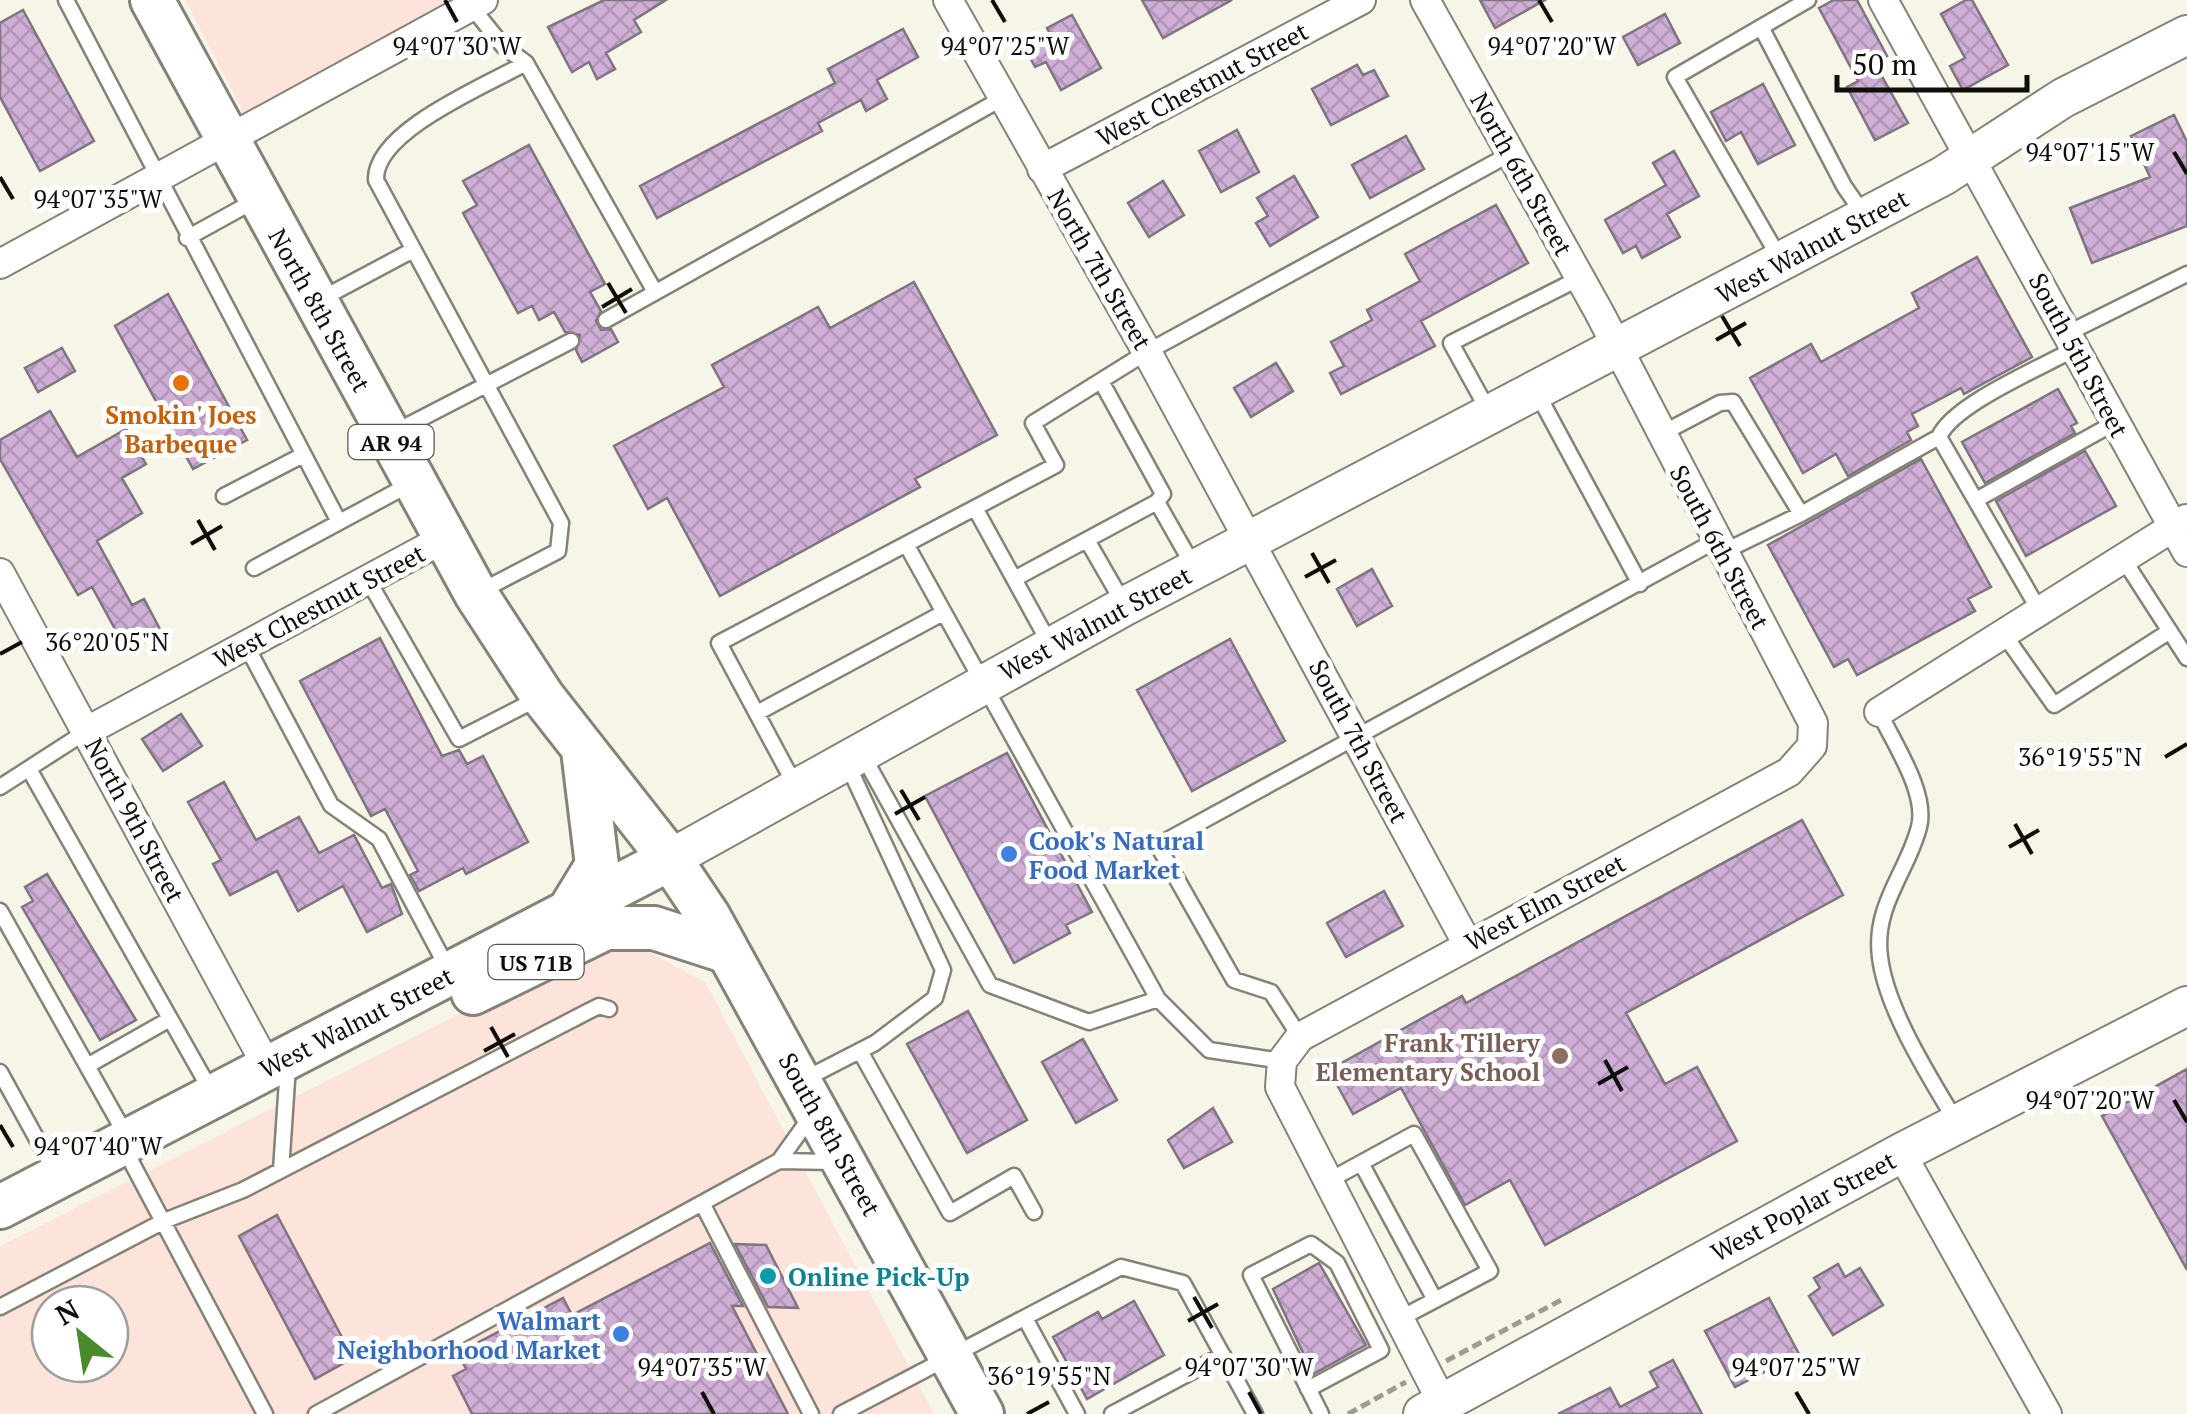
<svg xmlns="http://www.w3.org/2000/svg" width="2187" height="1414" font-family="'PT Serif',serif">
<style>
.commercial{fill:#fde4db;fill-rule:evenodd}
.building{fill:url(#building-cross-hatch);stroke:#7d757f;stroke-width:2.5}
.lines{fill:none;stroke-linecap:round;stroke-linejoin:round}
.lane-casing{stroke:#858277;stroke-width:19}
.street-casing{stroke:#858277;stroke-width:32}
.secondary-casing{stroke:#858277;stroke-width:42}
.primary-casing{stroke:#858277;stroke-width:48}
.path{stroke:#9d9b92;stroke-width:5;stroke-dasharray:10 5;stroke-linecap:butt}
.lane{stroke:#fff;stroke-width:14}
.street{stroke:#fff;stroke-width:28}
.secondary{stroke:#fff;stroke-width:38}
.primary{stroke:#fff;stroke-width:42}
.ticks{fill:none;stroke:#0f0e0a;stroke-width:4}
.food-dot{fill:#e8710a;stroke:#fff;stroke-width:4}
.shop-dot{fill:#3f7fe0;stroke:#fff;stroke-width:4}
.education-dot{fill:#8d6e63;stroke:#fff;stroke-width:4}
.culture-dot{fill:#0f9aa8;stroke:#fff;stroke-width:4}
.labels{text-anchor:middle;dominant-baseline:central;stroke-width:10;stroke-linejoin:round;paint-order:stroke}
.shield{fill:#fff;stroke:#575654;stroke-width:2.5}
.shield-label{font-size:22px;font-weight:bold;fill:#0f0e0a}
.street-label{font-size:25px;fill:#0f0e0a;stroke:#fff}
.food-label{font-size:25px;font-weight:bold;fill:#c56008;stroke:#fff}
.shop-label{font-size:25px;font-weight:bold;fill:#366cbe;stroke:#fff;text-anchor:start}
.education-label{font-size:25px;font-weight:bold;fill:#785e54;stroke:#fff;text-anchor:end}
.culture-label{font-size:25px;font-weight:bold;fill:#0d838f;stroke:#fff;text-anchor:start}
.ticks-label{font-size:25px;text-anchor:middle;fill:#0f0e0a;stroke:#fff;stroke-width:10;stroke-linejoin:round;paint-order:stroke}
</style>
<defs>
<pattern id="building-cross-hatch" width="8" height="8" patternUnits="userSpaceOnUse" patternTransform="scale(2.5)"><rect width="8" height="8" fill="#d0afd7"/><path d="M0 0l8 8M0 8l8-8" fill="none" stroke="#b195b7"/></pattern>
</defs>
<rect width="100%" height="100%" fill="#f7f4e8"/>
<path class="commercial" d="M185,0H466L246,117Z
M616,945L648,952L705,982L934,1414H0V1246L580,953ZM50,1304H110V1364H50Z"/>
<path class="building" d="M604,0H666L634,20L641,32L606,53L615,69L597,79L589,62L572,72L548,27Z
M1142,0H1232L1163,38Z
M1480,0H1545L1495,28Z
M1834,0H1857L1887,56L1874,62L1908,123L1875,140L1847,87L1858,81L1819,8Z
M1966,0H1972L2008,65L1963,90L1950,66L1965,58L1941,14Z
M23,10L94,141L40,171L0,97V23Z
M1665,14L1680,43L1638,65L1623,37Z
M1072,15L1101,68L1061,90L1046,62L1035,67L1026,50L1051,36L1047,28Z
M903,29L918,57L877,80L887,99L866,111L861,100L818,123L822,131L657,218L640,186L835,83L828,69Z
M1357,65L1363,75L1374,70L1388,96L1331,125L1312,89Z
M1763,84L1795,145L1758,164L1741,132L1726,141L1711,112Z
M2174,115L2187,142V226L2092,263L2070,208L2150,177L2131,136Z
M1237,130L1259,172L1221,192L1199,151Z
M1406,136L1424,169L1370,198L1352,165Z
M529,145L605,284L590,292L601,311L596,321L601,330L611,329L618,342L582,362L576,350L580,335L565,332L554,312L539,320L532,306L518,313L463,213L477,205L463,181Z
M1674,151L1699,196L1667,214L1680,237L1642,258L1636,246L1623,253L1605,220L1666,185L1653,163Z
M1294,176L1318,217L1270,246L1256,223L1268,216L1257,198Z
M1163,181L1184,215L1149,237L1128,203Z
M1496,205L1528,263L1421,321L1435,346L1341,394L1330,373L1344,366L1331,342L1372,320L1367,310L1420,281L1405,254Z
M1977,257L2032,357L1964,394L1961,388L1912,414L1918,426L1907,432L1911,440L1848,476L1836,454L1803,473L1750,378L1811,344L1821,362L1919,308L1912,293Z
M914,282L997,435L915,479L920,487L720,596L667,498L648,509L614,446L724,387L712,365L818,307L830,328Z
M168,294L247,440L193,469L115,326Z
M62,348L75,371L38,392L25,368Z
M1276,363L1293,391L1251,417L1234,388Z
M2058,389L2077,423L2071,426L2075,433L1985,483L1962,442Z
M50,411L77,457L126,429L146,464L122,478L142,513L97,541L132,605L144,599L162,633L127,651L92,587L78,595L0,459V440Z
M2085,451L2116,506L2026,556L1996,501Z
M1921,459L1991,587L1968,599L1975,611L1857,675L1848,659L1834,667L1768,545Z
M1372,569L1392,606L1357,626L1337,589Z
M380,638L442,756L459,750L467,764L483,756L528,842L466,874L463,868L419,891L410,875L418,871L385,809L371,816L300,681Z
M1230,639L1285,741L1192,791L1137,690Z
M181,714L202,746L163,771L142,739Z
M1007,753L1092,912L1066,925L1070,933L1014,963L925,796Z
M224,782L256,840L299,817L319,853L354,835L382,888L391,884L402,914L367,932L343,886L298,911L277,871L230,895L213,864L221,860L188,802Z
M1802,820L1843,895L1626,1013L1665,1084L1697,1067L1737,1141L1545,1245L1510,1180L1465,1205L1401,1088L1353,1114L1329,1070L1462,996L1466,1003Z
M47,874L136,1020L100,1040L22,907L33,901L25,887Z
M1384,891L1403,926L1346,957L1327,923Z
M968,1011L1027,1120L967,1153L907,1044Z
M1083,1039L1117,1100L1076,1123L1042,1062Z
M2187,1069V1270L2102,1116Z
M1213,1108L1232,1142L1184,1168L1168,1140Z
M277,1215L353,1358L315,1379L239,1236Z
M710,1243L743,1306H732L788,1414H472L453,1376L466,1369L458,1353L563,1298L572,1315Z
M735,1244L766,1245L798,1308L768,1307Z
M1319,1263L1366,1345L1313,1374L1273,1289Z
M1838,1264L1845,1277L1860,1268L1883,1305L1833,1335L1809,1296L1820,1288L1814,1278Z
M1769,1298L1799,1354L1735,1387L1705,1331Z
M1134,1301L1164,1355L1087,1399L1053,1337L1098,1312L1102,1319Z
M1673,1360L1702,1414H1558L1610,1388L1620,1407L1658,1387L1650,1372Z"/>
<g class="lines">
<defs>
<path id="lane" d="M66,0L339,522
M471,6L503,46L526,63L655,292
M1761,27L1844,186L1864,215
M187,238L256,200
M1780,259L1675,77L1808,0
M321,299L413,250
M606,320L1003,98
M2068,333L2187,274
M1536,391L1640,584
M1489,412L1451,343L1580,278
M393,433L571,341
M1661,434L1720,403L1733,402L1801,514L1723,552
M224,496L303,455
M1976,500L2116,422
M1157,502L1195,569
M975,508L1051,646
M1801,514L1939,437
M1087,540L1125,606
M906,544L1158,999
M2122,557L2187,658
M254,568L412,483
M1014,579L1157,502L1163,494L1101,381
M368,580L459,739L537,699
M481,591L558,551L561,523L376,180C374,131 487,85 526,63
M2039,610L1939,437C1953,404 2043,367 2076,348
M2003,633L2054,705L2170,631
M246,645L331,805L379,839L449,971
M1879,712C1893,742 1928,793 1919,827C1908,871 1873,906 1880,957C1886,1009 1930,1078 1957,1123
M757,713L943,613
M861,752L990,985L1089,1022L1158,999L1209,1050L1282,1061
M29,769L211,1091
M795,785L719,643L1056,465L1033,423L1147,352L1510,154
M0,787L87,731
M0,911L127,1137
M1300,1037L1271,992L1234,980L1161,851L1162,843L1717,540
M860,1051L950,1213L1014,1176L1034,1212
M87,1066L170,1019
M0,1072L55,1172
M805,1079L875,1043L935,998L943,970L846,761
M125,1150L265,1414
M779,1161L834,1162
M1361,1163L1435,1300
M281,1170L288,1066
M1328,1181L1414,1134L1490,1271L1399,1319
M702,1203L811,1414
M0,1307L164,1221L243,1190L587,1012L599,1006L609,1009
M1026,1320L1077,1414
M1308,1389L1381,1350L1337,1263L1311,1244L1251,1275L1321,1414
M316,1414L779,1161L812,1115
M841,1414L1121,1267L1183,1283L1255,1414
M1112,1414L1223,1355"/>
<path id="street" d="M948,0L1147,352L1467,943
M1425,0L1599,312L1813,723L1812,746L1789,772L1300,1037L1282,1061L1280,1087L1442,1402
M1883,0L2187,552
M1042,169L1361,0
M0,264L483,0
M0,573L268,1068
M1879,712L2186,519
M87,731L445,538
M1901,1153L2047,1414"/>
<path id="secondary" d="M670,859L1125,606L1943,176L2063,98L2187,35
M1423,1414L1901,1153L2187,1006"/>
<path id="primary" d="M152,0L476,594L543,697L670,859L709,917L982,1414
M569,911L597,865L583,750
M473,993L606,928H654L728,952
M0,1207L670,859"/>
</defs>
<use href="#lane" class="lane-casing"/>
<use href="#street" class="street-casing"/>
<use href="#secondary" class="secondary-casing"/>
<use href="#primary" class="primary-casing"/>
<path class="path" d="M1446,1361L1565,1298
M1348,1414L1406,1382"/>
<use href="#lane" class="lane"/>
<use href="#street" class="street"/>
<use href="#secondary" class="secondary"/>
<use href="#primary" class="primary"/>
</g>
<path class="ticks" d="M445,0L457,22M992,0L1005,22M1539,0L1552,22M2174,152L2187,174M0,177L13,199M608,283L626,313M602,307L632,289M1722,316L1740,346M1716,340L1746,323M198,520L215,550M191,544L222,526M1312,553L1329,583M1305,577L1336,560M0,654L22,642M2165,757L2187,744M901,790L919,820M895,814L925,797M2015,824L2032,854M2009,847L2039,830M491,1027L508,1057M484,1051L515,1034M1605,1060L1622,1091M1598,1084L1628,1067M2174,1100L2187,1122M0,1125L13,1147M1194,1297L1212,1328M1188,1321L1218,1304M702,1392L714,1414M1249,1392L1261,1414M1796,1392L1809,1414M1027,1414L1049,1402"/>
<circle class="food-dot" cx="181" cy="383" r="10"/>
<g class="shop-dot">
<circle cx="1009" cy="854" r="10"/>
<circle cx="621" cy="1334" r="10"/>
</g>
<circle class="education-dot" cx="1560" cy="1056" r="10"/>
<circle class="culture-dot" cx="768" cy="1276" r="10"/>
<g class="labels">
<g class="shield">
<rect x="348.5" y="425" width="85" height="34" rx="8"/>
<rect x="488.5" y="945" width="95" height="34" rx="8"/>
</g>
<g class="shield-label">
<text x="391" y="442">AR 94</text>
<text x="536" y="962">US 71B</text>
</g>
<g class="street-label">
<text transform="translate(1202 84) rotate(-28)">West Chestnut Street</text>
<text transform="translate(1522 174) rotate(61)">North 6th Street</text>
<text transform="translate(1812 246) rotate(-28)">West Walnut Street</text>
<text transform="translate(1100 269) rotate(60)">North 7th Street</text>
<text transform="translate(320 310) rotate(61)">North 8th Street</text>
<text transform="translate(2079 355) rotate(62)">South 5th Street</text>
<text transform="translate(1720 547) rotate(62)">South 6th Street</text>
<text transform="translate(319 606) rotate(-28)">West Chestnut Street</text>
<text transform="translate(1095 623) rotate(-28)">West Walnut Street</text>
<text transform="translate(1359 741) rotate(62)">South 7th Street</text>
<text transform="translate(135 820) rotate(62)">North 9th Street</text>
<text transform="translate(1545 902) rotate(-28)">West Elm Street</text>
<text transform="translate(356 1022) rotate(-27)">West Walnut Street</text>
<text transform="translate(830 1134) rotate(61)">South 8th Street</text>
<text transform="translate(1803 1206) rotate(-28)">West Poplar Street</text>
</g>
<g class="food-label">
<text x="181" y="414">Smokin' Joes<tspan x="181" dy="29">Barbeque</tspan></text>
</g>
<g class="shop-label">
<text x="1029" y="840">Cook's Natural<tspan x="1029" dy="29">Food Market</tspan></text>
<text x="601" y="1320" text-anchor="end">Walmart<tspan x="601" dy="29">Neighborhood Market</tspan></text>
</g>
<g class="education-label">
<text x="1540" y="1042">Frank Tillery<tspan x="1540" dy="29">Elementary School</tspan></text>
</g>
<g class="culture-label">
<text x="788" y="1276">Online Pick-Up</text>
</g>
</g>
<g class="ticks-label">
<text x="457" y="55">94°07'30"W</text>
<text x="1005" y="55">94°07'25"W</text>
<text x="1552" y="55">94°07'20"W</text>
<text x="2090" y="161">94°07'15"W</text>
<text x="98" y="208">94°07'35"W</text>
<text x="107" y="651">36°20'05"N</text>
<text x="2080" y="766">36°19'55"N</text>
<text x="2090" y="1109">94°07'20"W</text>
<text x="98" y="1155">94°07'40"W</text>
<text x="702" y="1376">94°07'35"W</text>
<text x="1249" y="1376">94°07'30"W</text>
<text x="1796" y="1376">94°07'25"W</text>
<text x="1049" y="1385">36°19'55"N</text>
</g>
<g transform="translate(80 1334) rotate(330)"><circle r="48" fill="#ffffff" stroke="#9f9f9d" stroke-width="2.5"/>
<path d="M0-8L18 38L0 25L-18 38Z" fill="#4a8a2c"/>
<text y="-15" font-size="28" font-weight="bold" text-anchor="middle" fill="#0f0e0a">N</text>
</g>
<path d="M1837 75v15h190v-15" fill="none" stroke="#0f0e0a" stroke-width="5"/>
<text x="1852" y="75" font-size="30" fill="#0f0e0a" stroke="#ffffff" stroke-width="8" paint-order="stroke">50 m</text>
</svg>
